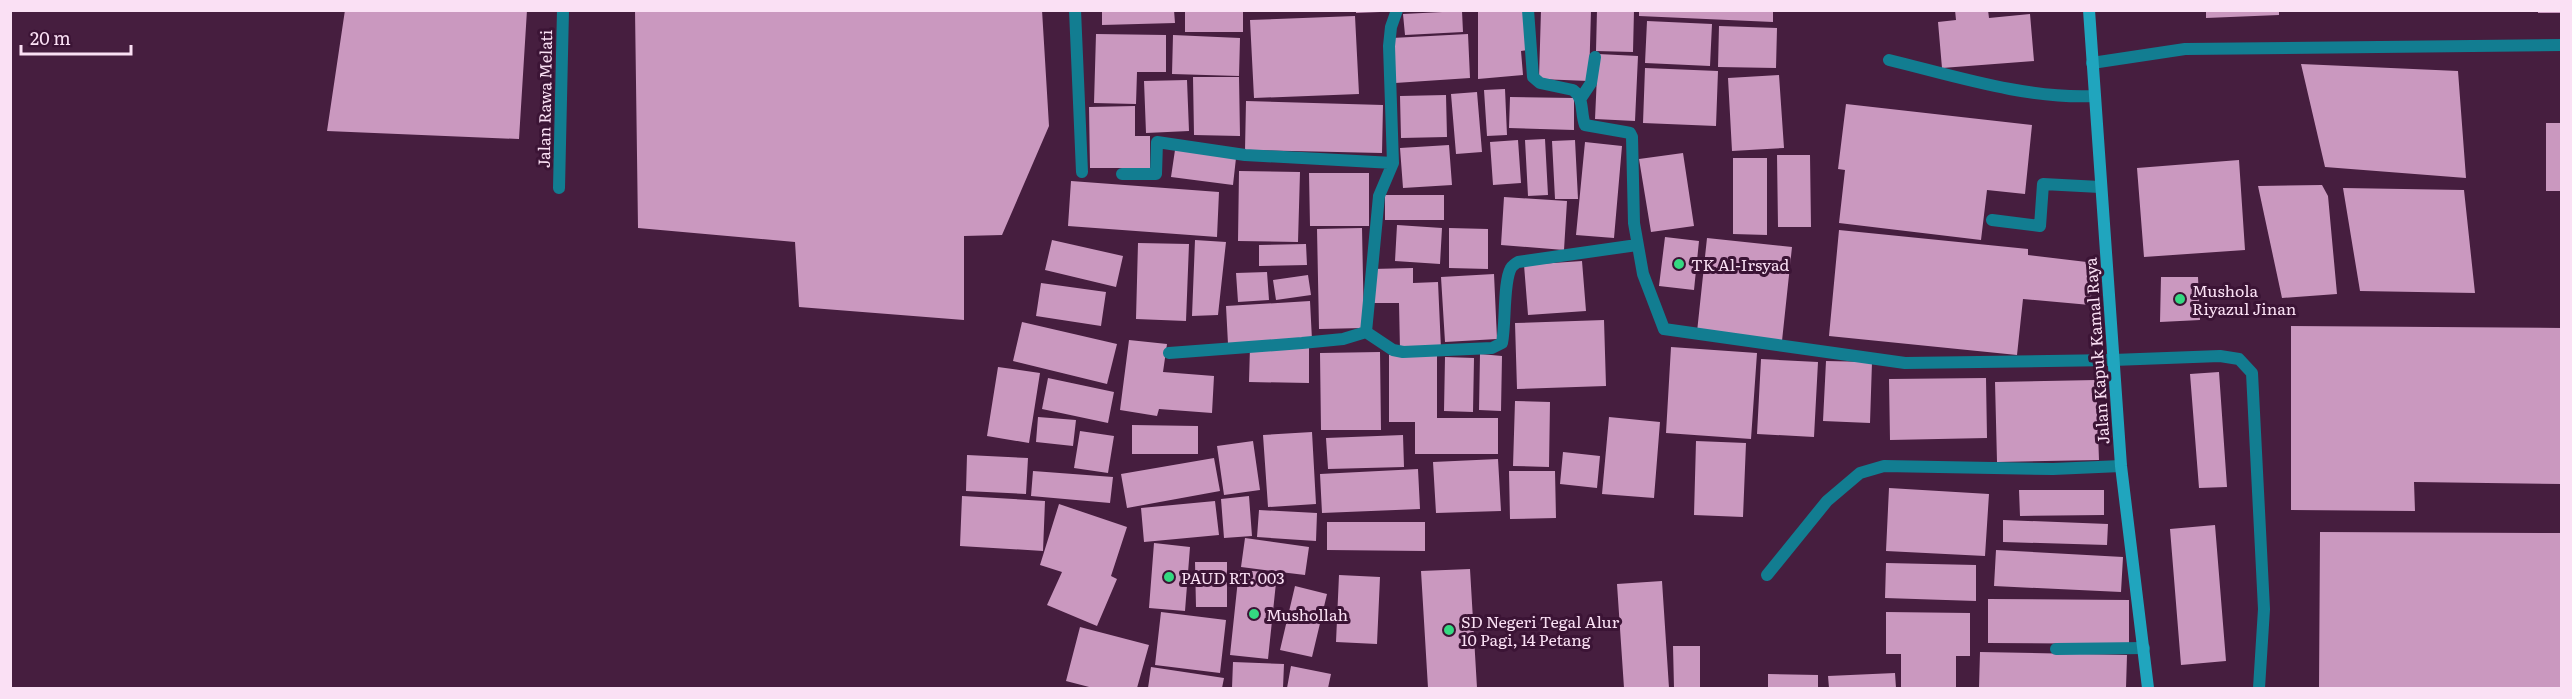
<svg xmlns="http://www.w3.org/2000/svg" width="2572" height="699" font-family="Literata,serif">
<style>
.building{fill:#ca98bf}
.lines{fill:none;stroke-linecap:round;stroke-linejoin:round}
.service{stroke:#127d91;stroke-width:12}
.pedestrian{stroke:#127d91;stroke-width:12}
.minor{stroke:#127d91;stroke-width:12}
.secondary{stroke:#20a5be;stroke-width:12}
.poi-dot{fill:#34d881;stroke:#3b1435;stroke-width:2}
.labels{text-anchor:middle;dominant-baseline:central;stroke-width:6;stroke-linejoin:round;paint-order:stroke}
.street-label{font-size:16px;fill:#fae0f4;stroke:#3b1435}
.poi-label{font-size:16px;fill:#fae0f4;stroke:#3b1435;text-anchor:start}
</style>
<rect width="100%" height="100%" fill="#461e3f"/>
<path class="building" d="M345,10H527L519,139L327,131Z
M635,10H1042L1049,126L1002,235L964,236V320L799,307L795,242L638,228Z
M1102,10H1174L1175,23L1102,25Z
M1185,10H1243V32H1185Z
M1356,10H1380V12L1356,13Z
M1478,10H1523L1528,50L1521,51L1523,75L1478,79Z
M1541,10H1591L1589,81L1539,79Z
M1597,10H1634L1633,52L1596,51Z
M1639,10H1773V22L1639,16Z
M1955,10H1988L1989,18L2030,14L2034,61L1942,68L1938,22L1956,20Z
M2206,10H2279V15L2206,18Z
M2538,10H2562V13H2538Z
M1462,11L1463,32L1405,35L1403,14Z
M1355,16L1359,94L1254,98L1250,20Z
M1647,21L1712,24L1710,66L1645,63Z
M1719,26L1777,28L1776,68L1718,67Z
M1096,34L1166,35V72H1137L1136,104L1094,103Z
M1468,34L1470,78L1395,83L1392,38Z
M1173,35L1240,38L1239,76L1172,74Z
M1598,54L1638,56L1635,121L1595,119Z
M2301,64L2458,71L2466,178L2325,167Z
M1645,68L1718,71L1716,126L1643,123Z
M1779,75L1784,148L1732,151L1728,78Z
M1193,77H1239L1240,136L1194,135Z
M1187,80L1189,131L1146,133L1144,81Z
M1505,89L1507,135L1487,136L1484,90Z
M1477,92L1482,152L1456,154L1451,94Z
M1446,95L1447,137L1401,138L1400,96Z
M1510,97L1574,98V130L1509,128Z
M1246,101L1383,105L1382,153L1245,150Z
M1846,104L2032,125L2025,194L1987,190L1981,240L1839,223L1845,170L1838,169Z
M1135,106V136H1150V168H1090L1089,107Z
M2546,123H2562V191H2546Z
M1545,139L1548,195L1528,196L1525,140Z
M1518,140L1521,183L1493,185L1490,142Z
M1575,140L1578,199H1555L1552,141Z
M1585,142L1622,146L1614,238L1576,235Z
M1449,145L1452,185L1403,188L1400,148Z
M1175,150L1236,158L1233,185L1171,177Z
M1683,153L1694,226L1651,232L1639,159Z
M1777,155H1810L1811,227H1778Z
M1733,158H1767V235L1733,234Z
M2239,160L2245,250L2144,257L2137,168Z
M1239,171L1300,172L1298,242L1238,241Z
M1309,173H1369V226H1310Z
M1071,181L1219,192L1217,237L1068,226Z
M2322,185L2328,196L2337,294L2282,298L2258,186Z
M2343,188L2464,190L2475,293L2360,291Z
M1385,195H1444V220H1385Z
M1504,197L1567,201L1564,250L1501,245Z
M1397,225L1442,228L1440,264L1395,261Z
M1362,228L1364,328L1319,329L1317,229Z
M1449,228L1488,229V269L1449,268Z
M1839,230L2028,249V255L2095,263L2090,305L2023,299L2017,355L1829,336Z
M1665,237L1699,241L1694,290L1659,286Z
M1707,238L1792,247L1782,341L1697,332Z
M1052,240L1123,256L1116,287L1045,270Z
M1195,240L1226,242L1218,315L1192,316Z
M1138,243L1189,244L1186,321L1136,319Z
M1306,244L1307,265L1259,266V245Z
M1582,261L1586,311L1528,315L1524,265Z
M1413,268V283L1438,282L1441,349L1400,350L1399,303H1373L1372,269Z
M1267,272L1269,300L1238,302L1236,273Z
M1494,274L1497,339L1445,342L1441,277Z
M1308,275L1311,295L1276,300L1273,280Z
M2161,277H2198L2200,320L2160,322Z
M1041,283L1106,292L1101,326L1036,316Z
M1310,301L1312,340L1228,344L1226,306Z
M1604,320L1606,386L1517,389L1515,323Z
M1022,322L1117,344L1107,384L1013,361Z
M2291,326L2562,328V484L2414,482L2415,511L2291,510Z
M1129,340L1167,344L1163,372L1214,376L1212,413L1159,409L1157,416L1120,410Z
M1250,347L1309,348V383L1249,382Z
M1671,347L1757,353L1751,439L1666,433Z
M1380,352L1381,430H1321L1320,353Z
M1480,354L1502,356L1501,411L1479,410Z
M1389,355H1437V418H1498V454H1415V422H1389Z
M1445,357L1474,358L1473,412L1444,411Z
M1761,359L1818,362L1814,437L1757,434Z
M1826,361L1872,362L1870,423L1823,421Z
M998,367L1040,373L1029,443L987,436Z
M2219,372L2227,487L2199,488L2190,374Z
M1048,378L1114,392L1108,423L1042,409Z
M1986,378L1987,438L1890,440L1889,379Z
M2096,380L2099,460L1997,462L1995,382Z
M1515,401L1550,402L1549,467L1513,466Z
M1038,417L1076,420L1073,446L1036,442Z
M1609,417L1660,422L1654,498L1602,494Z
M1132,425L1198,426V454H1132Z
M1080,431L1114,436L1108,473L1074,468Z
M1312,432L1316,504L1268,507L1263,435Z
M1403,435L1404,467L1328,469L1326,438Z
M1253,441L1260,490L1224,495L1217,446Z
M1696,441L1746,443L1743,517L1694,515Z
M1563,452L1600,456L1597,488L1560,484Z
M967,455L1028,458L1026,494L966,491Z
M1214,458L1220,491L1127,508L1121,474Z
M1498,459L1501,511L1436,513L1433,462Z
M1418,469L1420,509L1322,513L1320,474Z
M1033,471L1113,477L1110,503L1031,496Z
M1509,471H1555L1556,518L1510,519Z
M1889,488L1989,494L1985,556L1886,551Z
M2019,490H2104V515L2020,516Z
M962,496L1045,501L1043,551L960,546Z
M1249,496L1252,536L1224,538L1221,499Z
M1215,501L1219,535L1144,542L1141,508Z
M1059,504L1127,527L1111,576L1117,579L1097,626L1047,605L1062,572L1040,565Z
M1259,510L1317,513L1316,541L1257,537Z
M2003,520L2108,524L2107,545L2003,542Z
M1327,522H1425V551L1327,550Z
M2215,525L2226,661L2181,665L2170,529Z
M2320,532L2562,533V688H2319Z
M1245,538L1309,547L1305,575L1241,567Z
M1154,543L1190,547L1185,611L1149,608Z
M1996,550L2123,557L2121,592L1994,586Z
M1195,562H1227V607H1196Z
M1886,563L1976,565V601L1885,598Z
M1470,569L1477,688H1428L1421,571Z
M1239,570L1277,573L1268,659L1230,655Z
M1339,575L1380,577L1377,644L1336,642Z
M1662,581L1669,688H1624L1617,584Z
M1295,586L1327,594L1312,657L1280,650Z
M1988,599L2129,600V644L1988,643Z
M1161,612L1226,620L1220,673L1155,665Z
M1886,612L1970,613V656H1956V688H1901V654H1886Z
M1080,627L1149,645L1137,688H1093L1066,681Z
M1673,646H1700V688H1674Z
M1980,652L2127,655L2126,688H1979Z
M1233,662L1284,664L1283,688H1232Z
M1291,666L1331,674L1328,688H1287Z
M1151,667L1224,678L1222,688H1148Z
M1895,673L1896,688H1829L1828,676Z
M1768,674L1818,675V688H1768Z"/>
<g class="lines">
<path class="service" d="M1075,10L1082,172
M1889,60C1955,76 2025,99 2094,96
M2092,63L2185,49L2562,45
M1992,220L2040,226L2043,184L2100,187
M2113,360L2220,356L2239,359L2252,373L2264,609L2259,688"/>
<path class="pedestrian" d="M2056,649L2144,648"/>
<path class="minor" d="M1528,10L1533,77L1540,83L1573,90C1585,99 1580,112 1585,125L1625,132L1630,133L1632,137L1634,223L1643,274L1664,329L1905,363L2113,360
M1581,98L1591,83L1595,57
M1122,174H1156L1157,142L1245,155L1393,163L1389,46L1391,27L1397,10
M559,188L563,10
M1366,332L1393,350L1403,352L1492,348L1502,343C1506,324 1503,282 1511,268C1511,267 1516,263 1518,262L1637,245
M1169,353L1302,343L1343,339L1366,332L1379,196L1393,163
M1767,575L1827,501L1860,473L1884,466L2053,469L2121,466"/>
<path class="secondary" d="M2089,10L2121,466L2148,688"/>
</g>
<g class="poi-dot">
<circle cx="1679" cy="264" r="6"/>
<circle cx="2180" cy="299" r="6"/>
<circle cx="1169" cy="577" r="6"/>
<circle cx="1254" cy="614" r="6"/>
<circle cx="1449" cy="630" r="6"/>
</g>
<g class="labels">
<g class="street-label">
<text transform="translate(544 99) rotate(-89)">Jalan Rawa Melati</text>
<text transform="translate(2096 351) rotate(-94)">Jalan Kapuk Kamal Raya</text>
</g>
<g class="poi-label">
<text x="1691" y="264">TK Al-Irsyad</text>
<text x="2192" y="290">Mushola<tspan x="2192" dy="18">Riyazul Jinan</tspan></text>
<text x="1181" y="577">PAUD RT. 003</text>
<text x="1266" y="614">Mushollah</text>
<text x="1461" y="621">SD Negeri Tegal Alur<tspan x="1461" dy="18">10 Pagi, 14 Petang</tspan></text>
</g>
</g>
<rect width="2572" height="699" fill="none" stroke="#fae0f4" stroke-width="24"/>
<path d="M21 45v9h110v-9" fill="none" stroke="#fae0f4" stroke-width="3"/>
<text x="30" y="45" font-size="18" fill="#fae0f4" stroke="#3b1435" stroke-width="4.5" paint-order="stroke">20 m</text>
</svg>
